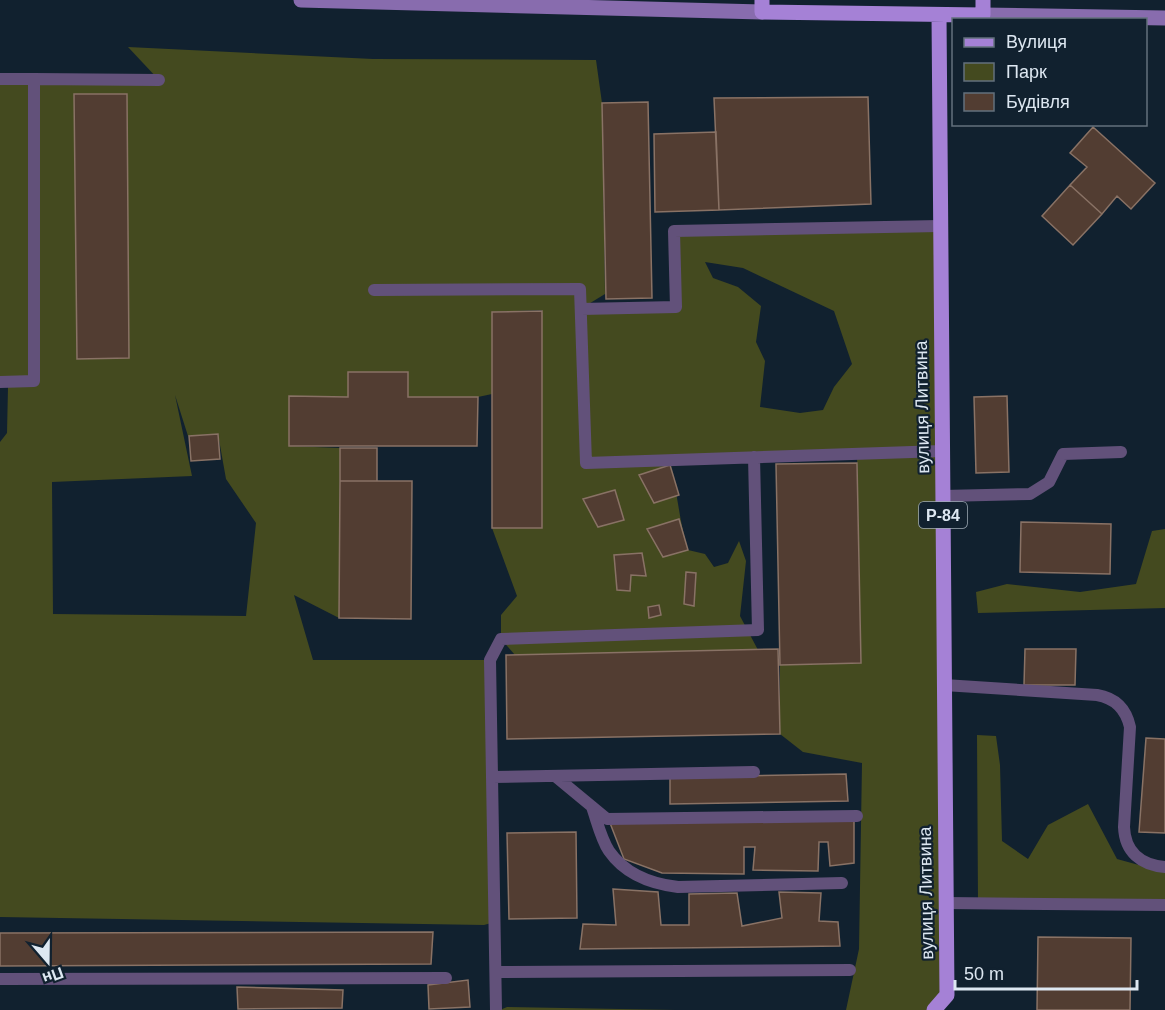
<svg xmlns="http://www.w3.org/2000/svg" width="1165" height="1010" font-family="Helvetica,sans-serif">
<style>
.green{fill:#444a1f;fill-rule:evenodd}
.building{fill:#523d32;stroke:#897265;stroke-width:1.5}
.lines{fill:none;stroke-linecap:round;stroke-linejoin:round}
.lane{stroke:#62517a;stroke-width:12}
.secondary{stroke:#886cae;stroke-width:15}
.primary{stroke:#a581d6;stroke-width:15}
.labels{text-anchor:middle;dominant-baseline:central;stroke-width:4.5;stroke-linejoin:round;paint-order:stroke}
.shield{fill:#11212f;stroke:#a0acb7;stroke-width:1.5}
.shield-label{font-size:16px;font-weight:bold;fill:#dde7f1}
.street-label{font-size:18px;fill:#dde7f1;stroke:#11212f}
</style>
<rect width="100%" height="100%" fill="#11212f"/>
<path class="green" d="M128,47L373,59L596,60L602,103L605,294L582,308L676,306L674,231L940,226L947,995L934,1010H846L859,949L862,763L803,752L780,734V665L861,663L857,454L670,465C678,494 679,521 688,550L705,554L714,567L728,563L739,541L746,561L740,616L758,650L515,655L501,639V615L517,596L492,528L542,527V310L492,312V394L478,397H408L348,372V397L290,396L289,446L340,448L339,618L294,595L313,660H490L495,922L484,925L0,917V442L7,433L8,387L0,382V79H158ZM705,262L743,268L834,311L852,364L834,387L823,410L800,413L760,407L765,361L756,342L761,306L738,287L713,278ZM175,395L188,436L218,434L226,479L256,523L246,616L53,614L52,482L192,476Z
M1165,529V608L978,613L976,592L1007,584L1080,592L1136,584L1152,531Z
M977,735L996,736L1000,765L1002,841L1028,859L1048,825L1088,804L1117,859L1157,870H1165V900L978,904Z
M507,1007L676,1010H500Z"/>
<path class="building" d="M74,94H127L129,358L77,359Z
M868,97L871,204L719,210L714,98Z
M648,102L652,298L606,299L602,103Z
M1093,127L1155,183L1131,209L1117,196L1102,214L1070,185L1087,167L1070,153Z
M716,132L719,210L655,212L654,134Z
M1070,185L1102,214L1073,245L1042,216Z
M542,311V528H492V312Z
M348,372H408V397H478L477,446H289V396L348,397Z
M1007,396L1009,472L976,473L974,397Z
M218,434L220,459L191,461L189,436Z
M340,448H377V481H340Z
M857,463L861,663L780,665L776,464Z
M670,465L679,495L654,503L639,475Z
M340,481H412L411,619L339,618Z
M615,490L624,520L598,527L583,499Z
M679,519L688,550L663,557L647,529Z
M1021,522L1111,524L1110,574L1020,572Z
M642,553L646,576L631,575L630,591L617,590L614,555Z
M686,572L696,573L694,606L684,604Z
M659,605L661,615L649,618L648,607Z
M778,649L780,734L507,739L506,655Z
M1025,649H1076L1075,685H1024Z
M1146,738L1165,739V833L1139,832Z
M846,774L848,801L670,804V777Z
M854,819V863L830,866L828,842H819L818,871L753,870L755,847H744V874L662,873L624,859L610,823Z
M576,832L577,918L509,919L507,833Z
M613,889L658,892L661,925H689V894L737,893L742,926L782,918L779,892L821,893L819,921L838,922L840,946L580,949L583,924L616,925Z
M433,932L431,964L0,966V933Z
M1038,937L1131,938L1130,1010H1037Z
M468,980L470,1007L429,1009L428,985Z
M237,987L343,990L342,1008L238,1009Z"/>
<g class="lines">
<path class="lane" d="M0,79H34V381L0,382
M34,79L159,80
M374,290L580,289L586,463L942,451
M581,309L676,307L674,231L940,226
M943,496L1030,494L1049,482L1063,454L1121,452
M944,685L1097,695C1115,698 1126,709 1130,727L1124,827C1125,852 1141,865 1165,867
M555,776L607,819L857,816
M492,777L754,772
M592,807C597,821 601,839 609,851C625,874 652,884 678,887L842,883
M946,903L1165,905
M496,972L850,970
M0,979L446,978
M496,1010L490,660L501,639L758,630L754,457"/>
<path class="secondary" d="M301,0L762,12
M983,15L1165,18"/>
<path class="primary" d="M762,0V12L983,15V0
M934,1010L947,995L939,15"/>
</g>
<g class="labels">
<rect class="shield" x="919" y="502" width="48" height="26" rx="4.5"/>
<g class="shield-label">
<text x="943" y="515">Р-84</text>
</g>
<g class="street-label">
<text transform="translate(922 407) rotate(-91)">вулиця Литвина</text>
<text transform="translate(926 893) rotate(-91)">вулиця Литвина</text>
</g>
</g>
<rect x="952" y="18" width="195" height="108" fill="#11212f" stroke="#63707d" stroke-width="1.5"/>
<rect x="964" y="38" width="30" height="9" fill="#a581d6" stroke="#63707d" stroke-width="1.5"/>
<text x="1006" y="48" font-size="18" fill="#dde7f1">Вулиця</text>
<rect x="964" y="63" width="30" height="18" fill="#444a1f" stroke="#63707d" stroke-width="1.5"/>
<text x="1006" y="78" font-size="18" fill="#dde7f1">Парк</text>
<rect x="964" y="93" width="30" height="18" fill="#523d32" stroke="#63707d" stroke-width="1.5"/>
<text x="1006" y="108" font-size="18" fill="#dde7f1">Будівля</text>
<g transform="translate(48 962) rotate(160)" stroke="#11212f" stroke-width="4.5" paint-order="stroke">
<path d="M0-4.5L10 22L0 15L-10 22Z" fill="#dde7f1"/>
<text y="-9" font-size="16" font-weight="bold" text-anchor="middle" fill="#dde7f1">Пн</text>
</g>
<path d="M955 980v9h182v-9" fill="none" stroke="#dde7f1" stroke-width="3"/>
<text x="964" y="980" font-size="18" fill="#dde7f1" stroke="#11212f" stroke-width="4.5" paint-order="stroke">50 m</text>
</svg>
